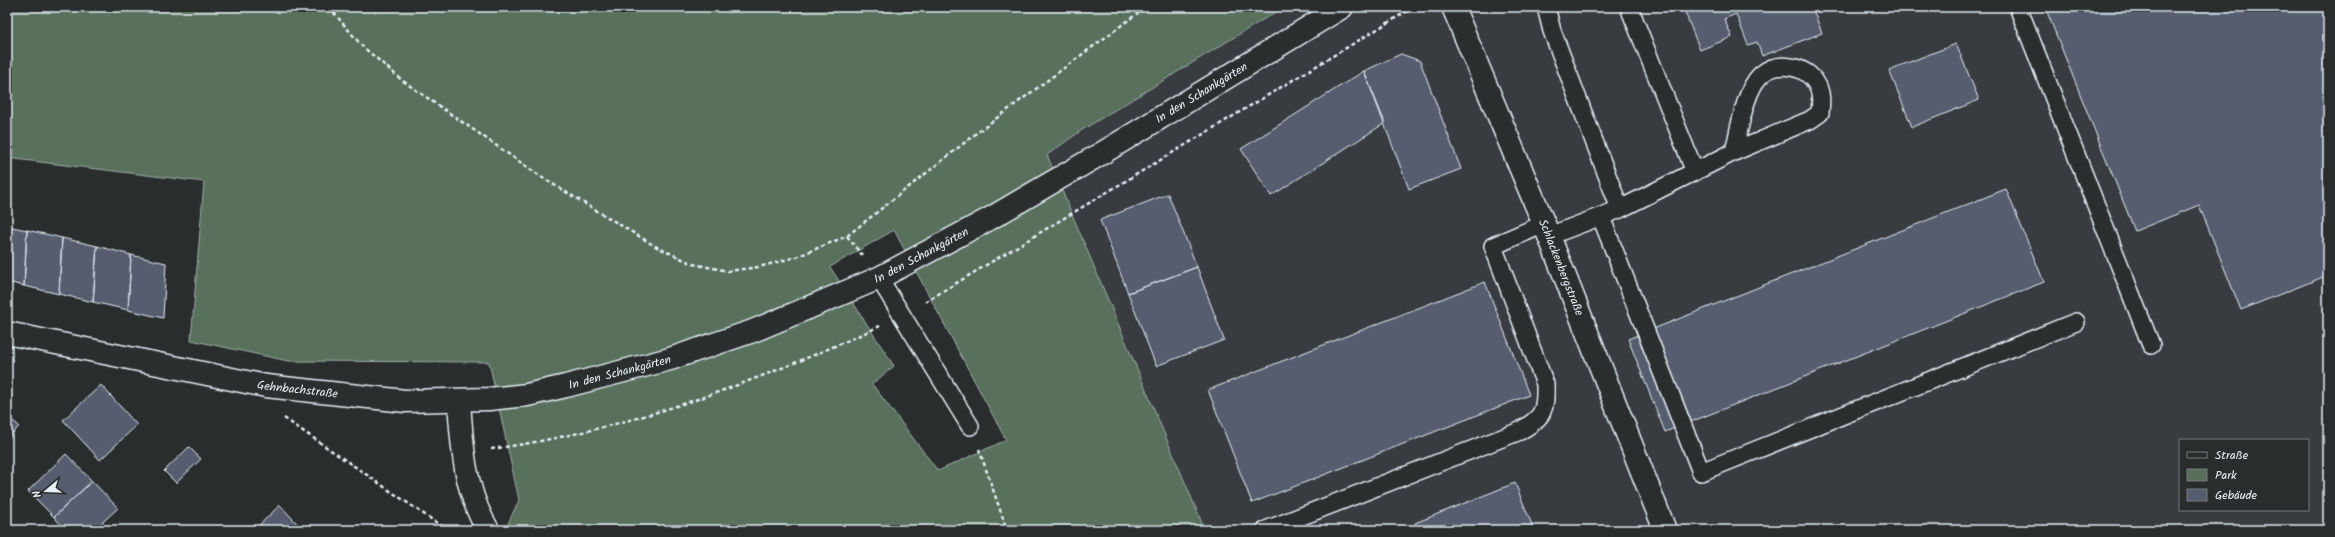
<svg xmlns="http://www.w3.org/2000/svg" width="2335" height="537" font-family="Kalam,sans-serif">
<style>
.built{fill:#373b41;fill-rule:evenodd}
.green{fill:#586f5c;stroke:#a0b0aa;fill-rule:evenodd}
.building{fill:#545d6e;stroke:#e8f1f8}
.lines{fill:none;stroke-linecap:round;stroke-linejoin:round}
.lane-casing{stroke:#e8f1f8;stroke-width:20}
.street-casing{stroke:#e8f1f8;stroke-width:25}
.secondary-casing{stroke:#e8f1f8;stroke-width:25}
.path{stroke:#e8f1f8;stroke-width:2.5;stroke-dasharray:4 3;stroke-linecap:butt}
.lane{stroke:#2a2d2e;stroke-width:17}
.street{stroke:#2a2d2e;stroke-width:22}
.secondary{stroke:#2a2d2e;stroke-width:22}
.labels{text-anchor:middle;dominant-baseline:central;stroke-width:4;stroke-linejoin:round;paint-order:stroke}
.street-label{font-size:12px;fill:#e8f1f8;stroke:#2a2d2e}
</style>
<rect width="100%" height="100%" fill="#2a2d2e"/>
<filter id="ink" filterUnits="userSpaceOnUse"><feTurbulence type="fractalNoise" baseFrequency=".025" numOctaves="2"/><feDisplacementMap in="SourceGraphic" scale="8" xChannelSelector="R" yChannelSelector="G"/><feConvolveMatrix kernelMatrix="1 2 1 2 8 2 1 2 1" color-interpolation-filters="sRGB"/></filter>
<g filter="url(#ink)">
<path class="built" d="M1284,7H2328V530H1205L1047,155L1082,130ZM2180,440H2308V510H2180Z"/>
<path class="green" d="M7,7H1284L1082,130L1047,155L1205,530H505L519,500L489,362L288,361L191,340L204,182L7,158ZM894,230L1006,440L938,471L872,384L894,366L830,267Z"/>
<path class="building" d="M1683,7H1812L1822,33L1762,56L1757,42L1748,45L1736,14L1724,19L1732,37L1700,50Z
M2045,7H2328V275L2241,310L2199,205L2135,231Z
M1956,44L1979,100L1912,127L1889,70Z
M1401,54L1420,61L1461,169L1409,189L1364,71Z
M1364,71L1385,123L1271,196L1241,149Z
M2006,189L2044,282L1665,432L1628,339Z
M1168,194L1197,267L1128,293L1100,220Z
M7,226L27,230L24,286L7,282Z
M27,230L62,238L59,294L24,286Z
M62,238L97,246L93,302L59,294Z
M97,246L131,255L128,310L93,302Z
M131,255L166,263L163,318L128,310Z
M1197,267L1224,340L1156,366L1128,293Z
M1485,282L1529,395L1252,503L1208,390Z
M101,385L137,425L100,460L63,420Z
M7,416L19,426L7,441Z
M189,447L201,459L176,483L164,471Z
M66,454L92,481L54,517L28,491Z
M92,481L118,508L94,530H66L54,517Z
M1515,483L1534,530H1417L1415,523Z
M280,505L303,530H254Z"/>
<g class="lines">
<defs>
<path id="lane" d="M1546,7L1552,31L1620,209
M1629,7L1695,172
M2018,7L2151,345
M1601,217L1701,472L2076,322
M1549,236L1620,209L1734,152L1810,120L1820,113C1821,103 1822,92 1816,83C1805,65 1777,61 1762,74C1745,88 1739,131 1734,152
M879,278L970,426
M1266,530L1520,431C1543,417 1546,412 1545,384L1493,246L1544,224"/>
<g id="street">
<path id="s1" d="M1453,7L1549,236L1665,530"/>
<path d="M459,401C462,445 464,490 488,530"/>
</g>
<g id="secondary">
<path id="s2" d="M7,333L266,386L405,401L489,399L527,395L566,386L670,359L753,331L879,278L991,218L1104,152L1342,7"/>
</g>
</defs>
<use href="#lane" class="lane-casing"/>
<use href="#street" class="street-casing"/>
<use href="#secondary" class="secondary-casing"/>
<path class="path" d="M329,7L362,46L403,81L546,180L655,246L693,264L728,271L759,267L796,257L847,236L978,132L1146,7
M847,236L862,255
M925,302L1414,7
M284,418L447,530
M491,449C625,431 757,382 880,326
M979,449L1007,530"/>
<use href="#lane" class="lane"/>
<use href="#street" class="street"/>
<use href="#secondary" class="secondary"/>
</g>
</g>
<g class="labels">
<g class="street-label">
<text stroke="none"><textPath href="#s2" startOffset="1270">In den Schankgärten</textPath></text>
<text stroke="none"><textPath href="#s2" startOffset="946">In den Schankgärten</textPath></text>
<text stroke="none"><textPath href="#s1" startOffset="282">Schlackenbergstraße</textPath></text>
<text stroke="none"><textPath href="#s2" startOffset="622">In den Schankgärten</textPath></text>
<text stroke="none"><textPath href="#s2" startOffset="296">Gehnbachstraße</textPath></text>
</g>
</g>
<rect width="2335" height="537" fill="none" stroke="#2a2d2e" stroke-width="24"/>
<rect x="12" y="12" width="2311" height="513" fill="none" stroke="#e8f1f8" stroke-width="1.5" filter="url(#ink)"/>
<rect x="2179" y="439" width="130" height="72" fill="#2a2d2e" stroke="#767b7f"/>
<rect x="2187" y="452" width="20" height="6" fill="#2a2d2e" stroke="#767b7f"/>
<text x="2215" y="459" font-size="12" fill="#e8f1f8">Straße</text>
<rect x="2187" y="469" width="20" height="12" fill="#586f5c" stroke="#767b7f"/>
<text x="2215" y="479" font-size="12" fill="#e8f1f8">Park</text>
<rect x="2187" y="489" width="20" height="12" fill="#545d6e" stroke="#767b7f"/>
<text x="2215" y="499" font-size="12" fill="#e8f1f8">Gebäude</text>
<g transform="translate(46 491) rotate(251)" stroke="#2a2d2e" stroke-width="3" paint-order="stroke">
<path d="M0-3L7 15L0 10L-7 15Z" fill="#e8f1f8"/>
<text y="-6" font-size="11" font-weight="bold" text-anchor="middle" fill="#e8f1f8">N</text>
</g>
</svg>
